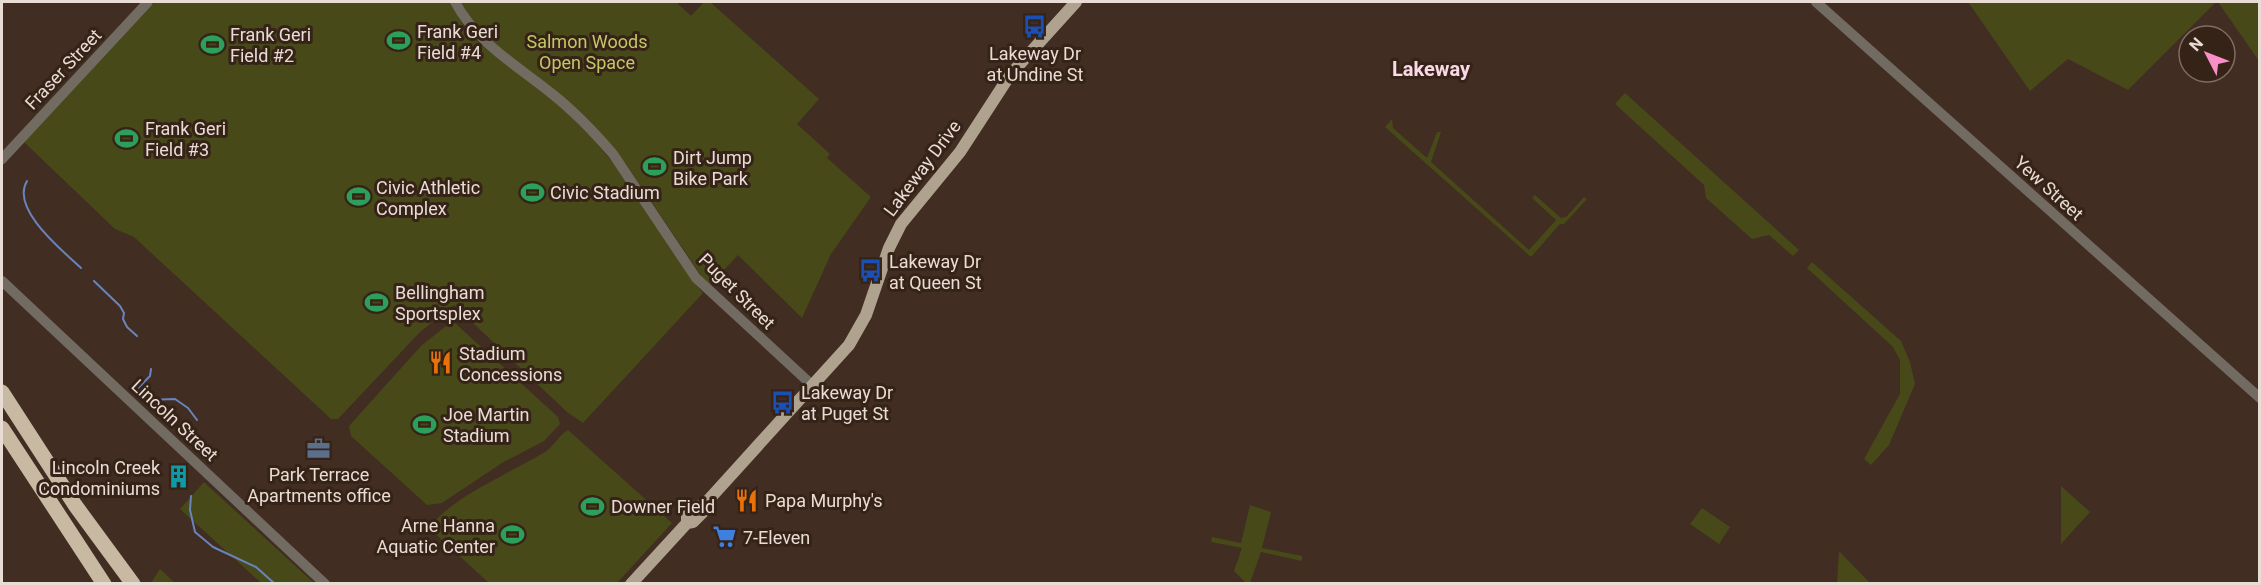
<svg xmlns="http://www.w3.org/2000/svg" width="2261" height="585" font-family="Roboto,sans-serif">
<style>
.green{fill:#474919}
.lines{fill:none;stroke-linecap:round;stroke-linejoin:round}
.stream{stroke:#6984bd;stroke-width:2}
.minor{stroke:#716b62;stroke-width:10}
.major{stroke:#afa390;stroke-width:12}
.highway{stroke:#c8b9a3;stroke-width:15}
.labels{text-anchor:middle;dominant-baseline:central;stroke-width:6;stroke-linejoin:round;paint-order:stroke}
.poi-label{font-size:18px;fill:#e9dcd5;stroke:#362318;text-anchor:start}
.park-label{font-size:18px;fill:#c3c765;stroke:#362318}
.street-label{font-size:18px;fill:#e9dcd5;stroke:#362318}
.neighbourhood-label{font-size:20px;font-weight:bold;fill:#f9d9e8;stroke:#362318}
</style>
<rect width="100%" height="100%" fill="#412d22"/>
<path class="green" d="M155,2H449L466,29L478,42L562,107L594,140L614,164L691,279L703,293L583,423L567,412L454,305L420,332L338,419H331L134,237L115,229L24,142Z
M461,2H678V4L691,16L704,2H710L819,99L797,124L830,154L827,158L871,197L831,254L802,318L738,255L710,285L702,277L626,164L493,43L468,15Z
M1968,2H2216L2128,90L2068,59L2030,91Z
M2218,2H2259V61Z
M1625,93L1799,250L1793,256L1769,235L1752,239L1706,198L1704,185L1615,104Z
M1392,119L1393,128L1427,158L1437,132H1441L1431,162L1529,250L1556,220L1532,198L1535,195L1561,218L1566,217L1584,197L1587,199L1564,224H1560L1531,257L1385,127Z
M1812,262L1901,341L1910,362L1915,384L1889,445L1871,465L1864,459L1900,394V360L1893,347L1807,268Z
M451,322L455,323L558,417L560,424L544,441L502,463L442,503L427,505L351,436L349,426L421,346Z
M568,430L672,523L617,583H489L430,529C443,501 518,469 545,452C554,446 559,435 568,430Z
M204,482L206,484L314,583H261L180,509Z
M2061,486L2090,512L2061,544Z
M1250,505L1271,512L1262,548L1302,556V561L1261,552L1250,583L1247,584L1234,571L1242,548L1211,542L1212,537L1241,543Z
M1702,508L1730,527L1719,544L1690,524Z
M1839,551L1870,583H1837Z
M160,569L175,583H151Z"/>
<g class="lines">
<path class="stream" d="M27,181C10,209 63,251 81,268
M94,281L120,306L124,313L123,319L127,327L137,336
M136,390L150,376L151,369
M146,400L175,399L188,408L197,420
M191,496L190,510L195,532L213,547L256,567L275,584"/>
<path class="minor" d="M455,2C477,43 515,64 551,93C574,111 594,132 613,154L696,278L813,386
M1816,2L2260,398
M2,159L148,2
M2,281L325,584"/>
<path class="major" d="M687,523L693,522L703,512V506L849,345L866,315L889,248L901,224L960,152L1010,75L1076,2
M631,584L687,523V516L696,506H703"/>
<path class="highway" d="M2,392L75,505L133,584
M2,428L104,584"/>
</g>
<defs>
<symbol id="bus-bare" viewBox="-9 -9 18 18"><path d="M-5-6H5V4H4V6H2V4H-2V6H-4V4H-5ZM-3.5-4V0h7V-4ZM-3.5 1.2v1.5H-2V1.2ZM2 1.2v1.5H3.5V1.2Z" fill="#1a4fb4" stroke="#362318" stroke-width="2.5" paint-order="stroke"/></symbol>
<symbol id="stadium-bare" viewBox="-9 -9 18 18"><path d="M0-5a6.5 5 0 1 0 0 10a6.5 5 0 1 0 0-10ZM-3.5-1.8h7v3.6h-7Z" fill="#2e9e5b" stroke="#362318" stroke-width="2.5" paint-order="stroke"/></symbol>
<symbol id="restaurant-bare" viewBox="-9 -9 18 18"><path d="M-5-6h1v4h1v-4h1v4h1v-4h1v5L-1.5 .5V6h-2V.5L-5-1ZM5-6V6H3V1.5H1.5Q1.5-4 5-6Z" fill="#e8710a" stroke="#362318" stroke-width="2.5" paint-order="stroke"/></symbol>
<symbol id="office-bare" viewBox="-9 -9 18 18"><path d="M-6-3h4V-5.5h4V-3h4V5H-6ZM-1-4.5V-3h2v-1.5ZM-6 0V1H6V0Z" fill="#5c6f8a" stroke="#362318" stroke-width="2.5" paint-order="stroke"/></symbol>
<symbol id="building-bare" viewBox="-9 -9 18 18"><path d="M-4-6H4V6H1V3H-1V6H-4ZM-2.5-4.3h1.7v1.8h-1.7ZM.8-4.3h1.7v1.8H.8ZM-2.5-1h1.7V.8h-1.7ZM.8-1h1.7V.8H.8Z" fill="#0f9aa8" stroke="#362318" stroke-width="2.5" paint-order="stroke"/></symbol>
<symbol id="supermarket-bare" viewBox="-9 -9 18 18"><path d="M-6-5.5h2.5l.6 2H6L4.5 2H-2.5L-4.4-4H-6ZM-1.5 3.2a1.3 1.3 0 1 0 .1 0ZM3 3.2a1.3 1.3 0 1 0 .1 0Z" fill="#3f7fe0" stroke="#362318" stroke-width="2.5" paint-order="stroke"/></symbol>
</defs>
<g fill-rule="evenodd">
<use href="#bus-bare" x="1018" y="10" width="33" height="33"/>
<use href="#stadium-bare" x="382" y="24" width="33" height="33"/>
<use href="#stadium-bare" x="196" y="28" width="33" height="33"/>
<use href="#stadium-bare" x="110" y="122" width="33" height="33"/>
<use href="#stadium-bare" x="638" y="150" width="33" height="33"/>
<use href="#stadium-bare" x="516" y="176" width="33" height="33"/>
<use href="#stadium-bare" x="342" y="180" width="33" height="33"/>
<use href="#bus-bare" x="854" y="254" width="33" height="33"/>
<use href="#stadium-bare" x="360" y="286" width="33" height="33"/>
<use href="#restaurant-bare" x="424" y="346" width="33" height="33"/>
<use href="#bus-bare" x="766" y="386" width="33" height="33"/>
<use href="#stadium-bare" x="408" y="408" width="33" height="33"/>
<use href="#office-bare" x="302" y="432" width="33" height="33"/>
<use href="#building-bare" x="162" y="460" width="33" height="33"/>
<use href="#restaurant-bare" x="730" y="484" width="33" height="33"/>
<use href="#stadium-bare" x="576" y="490" width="33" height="33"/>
<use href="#stadium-bare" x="496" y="518" width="33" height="33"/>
<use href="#supermarket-bare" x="708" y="520" width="33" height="33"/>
</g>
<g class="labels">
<g class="poi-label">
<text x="417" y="31">Frank Geri<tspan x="417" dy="21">Field #4</tspan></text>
<text x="230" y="34">Frank Geri<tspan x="230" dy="21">Field #2</tspan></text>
<text x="1035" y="53" text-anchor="middle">Lakeway Dr<tspan x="1035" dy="21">at Undine St</tspan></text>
<text x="145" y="128">Frank Geri<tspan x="145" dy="21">Field #3</tspan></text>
<text x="673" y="157">Dirt Jump<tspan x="673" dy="21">Bike Park</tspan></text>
<text x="376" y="187">Civic Athletic<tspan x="376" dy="21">Complex</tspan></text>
<text x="550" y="192">Civic Stadium</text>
<text x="889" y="261">Lakeway Dr<tspan x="889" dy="21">at Queen St</tspan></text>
<text x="395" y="292">Bellingham<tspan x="395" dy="21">Sportsplex</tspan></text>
<text x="459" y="353">Stadium<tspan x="459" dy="21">Concessions</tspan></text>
<text x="801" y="392">Lakeway Dr<tspan x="801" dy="21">at Puget St</tspan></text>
<text x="443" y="414">Joe Martin<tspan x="443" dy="21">Stadium</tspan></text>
<text x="160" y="467" text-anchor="end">Lincoln Creek<tspan x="160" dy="21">Condominiums</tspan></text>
<text x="319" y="474" text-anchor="middle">Park Terrace<tspan x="319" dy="21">Apartments office</tspan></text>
<text x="765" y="500">Papa Murphy's</text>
<text x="611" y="506">Downer Field</text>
<text x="495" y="525" text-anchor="end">Arne Hanna<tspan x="495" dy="21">Aquatic Center</tspan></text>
<text x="743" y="537">7-Eleven</text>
</g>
<g class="park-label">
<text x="587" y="41">Salmon Woods<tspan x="587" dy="21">Open Space</tspan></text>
</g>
<g class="street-label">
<text transform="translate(63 69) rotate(-47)">Fraser Street</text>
<text transform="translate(922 168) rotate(-53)">Lakeway Drive</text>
<text transform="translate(2049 188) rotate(42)">Yew Street</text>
<text transform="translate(737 291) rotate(45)">Puget Street</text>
<text transform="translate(175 420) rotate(43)">Lincoln Street</text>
</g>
<g class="neighbourhood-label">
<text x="1431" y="69">Lakeway</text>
</g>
</g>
<rect width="2261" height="585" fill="none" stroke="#e9dcd5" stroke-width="6"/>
<g transform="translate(2207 54) rotate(312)"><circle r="28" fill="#362318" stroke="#7e6d64" stroke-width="1.5"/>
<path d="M0-4.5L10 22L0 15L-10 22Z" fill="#f98fc9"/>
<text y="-9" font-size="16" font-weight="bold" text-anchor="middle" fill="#e9dcd5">N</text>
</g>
</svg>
